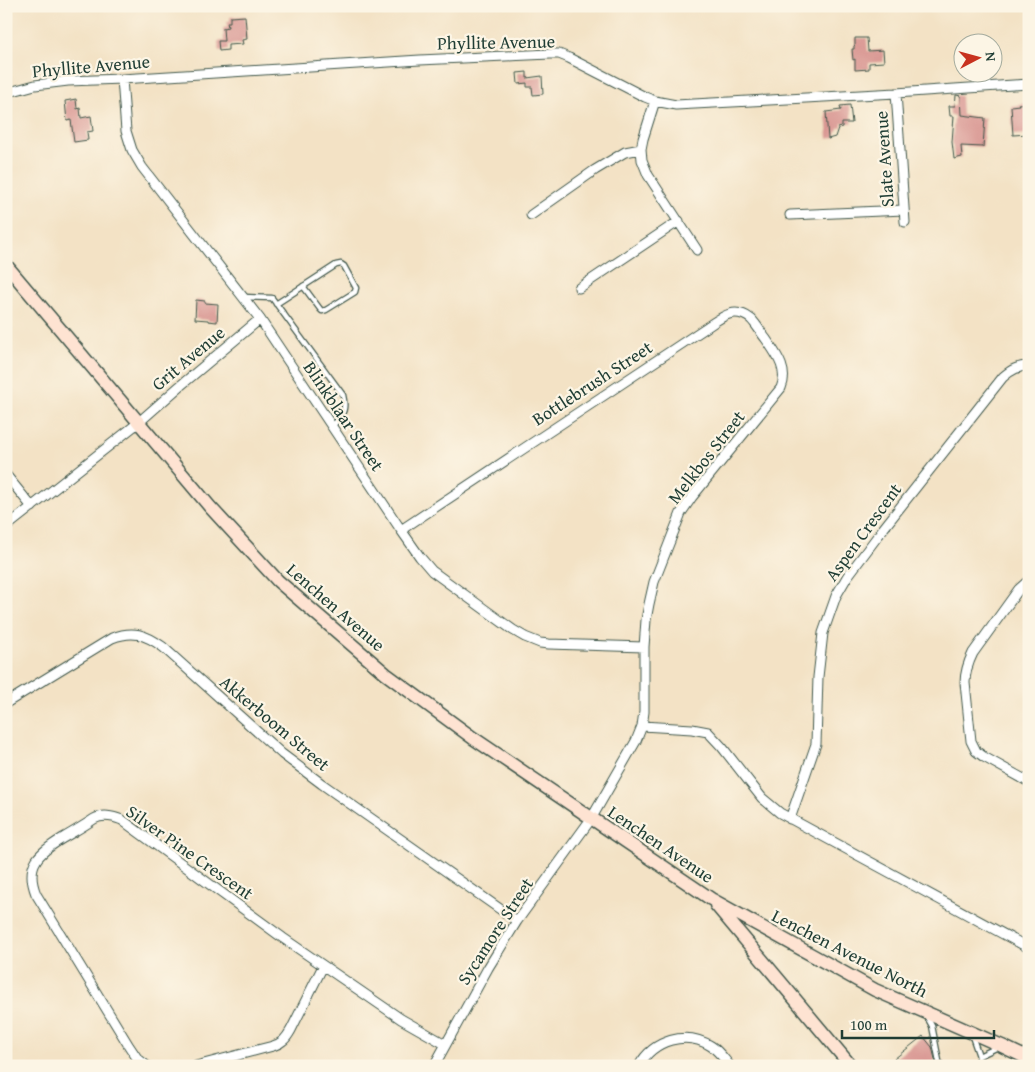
<svg xmlns="http://www.w3.org/2000/svg" width="1035" height="1072" font-family="'Gentium Book Plus',serif">
<style>
.building{fill:#d7918d}
.lines{fill:none;stroke-linecap:round;stroke-linejoin:round}
.service-casing{stroke:#3f564a;stroke-width:7}
.minor-casing{stroke:#3f564a;stroke-width:11}
.secondary-casing{stroke:#3f564a;stroke-width:15}
.service{stroke:#fff;stroke-width:4.5}
.minor{stroke:#fff;stroke-width:9}
.secondary{stroke:#fee3d2;stroke-width:12}
.labels{text-anchor:middle;dominant-baseline:central;stroke-width:4.5;stroke-linejoin:round;paint-order:stroke}
.street-label{font-size:18px;fill:#1f3d34;stroke:#fcf5e5}
</style>
<rect width="100%" height="100%" fill="#fcf5e5"/>
<filter id="ink" filterUnits="userSpaceOnUse"><feTurbulence type="fractalNoise" baseFrequency=".02" numOctaves="2"/><feDisplacementMap in="SourceGraphic" scale="10" xChannelSelector="R" yChannelSelector="G"/><feConvolveMatrix kernelMatrix="1 2 1 2 8 2 1 2 1" color-interpolation-filters="sRGB"/></filter>
<filter id="wash" filterUnits="userSpaceOnUse"><feTurbulence type="fractalNoise" baseFrequency=".0096" numOctaves="4" result="noise"/><feDisplacementMap in="SourceGraphic" scale="20" xChannelSelector="R" yChannelSelector="G"/><feGaussianBlur stdDeviation="1.12" result="paint"/><feColorMatrix in="noise" values="0 0 0 0 0 0 0 0 0 0 0 0 0 0 0 0 0 1.4 0 .05"/><feComposite in="paint" operator="in"/></filter>
<g filter="url(#wash)">
<rect width="100%" height="100%" fill="#f3e2c5"/>
<g id="blocks">
<path class="building" d="M245,16L247,39L242,40L243,44L228,45V50L219,51L218,41H224L223,28L228,27L227,22H230V17Z
M855,38H867L868,51L883,50L884,62L869,63V69L855,70V59L853,60L852,49H854V46L855,45Z
M527,72V78L542,76L543,94L533,95L532,87H527V83L518,84L517,73Z
M956,95L961,96L962,115L985,118L983,147L961,146L962,157L954,159L952,142L954,116H950L949,106H955Z
M76,99L77,109L80,108L81,118L91,116L93,131L87,132L88,140L74,142L71,120L67,121L65,101Z
M1029,103V134L1013,135L1011,106L1019,105L1018,104Z
M850,105L852,123H842V127L838,128L835,137L828,139L826,112L841,110L840,106Z
M196,300L205,301V303L218,304L217,322L208,321V320L195,319Z
M923,1036L932,1047L936,1063L940,1065L943,1061L947,1066H899L894,1059Z"/>
</g>
</g>
<g filter="url(#ink)">
<use href="#blocks" fill-opacity="0" stroke="#3f564a" stroke-width="1"/>
<g class="lines">
<defs>
<path id="service" d="M244,297L272,298L343,395C347,412 342,414 332,427
M276,304L336,265L341,264L344,266L356,288L355,292L326,310L322,311L320,309L303,286
M927,1017L932,1026L939,1061
M972,1036L979,1056
M975,1066L979,1056L998,1047"/>
<path id="minor" d="M122,79L126,131L132,150L142,167L260,319L401,530L420,557L432,571L513,630L525,637L540,643L549,644L644,647
M13,91L35,85L68,81L122,79L420,60L550,54H559L569,58L645,97L655,101L676,105L896,93L1029,84
M896,93L905,222
M655,101L643,139L641,149L642,160L648,175L697,250
M531,215L595,170L625,152L641,149
M790,215L904,210
M579,288L679,221
M6,475L32,507
M6,527L138,423L180,386L260,319
M401,530L707,327C722,317 734,306 751,319C757,325 761,333 766,339C776,354 789,370 781,388L692,497L681,513L654,582L649,604L646,620L644,647V712L642,726L636,741L591,819L517,921L488,968L434,1066
M1029,580L1019,589L973,653C968,663 965,671 965,683L971,741L976,751L984,757L1029,782
M6,703L112,638C133,630 145,634 163,647L282,754L322,784L517,921
M642,726L692,729L708,732L722,747L762,798L780,813L1029,948
M790,819L816,744L818,677L823,633L836,596L847,577L883,529L1003,377C1011,370 1018,366 1029,366
M147,1066L137,1058L129,1046L36,894C24,864 40,852 63,838C73,832 84,826 94,819C103,814 112,816 122,820L283,938L401,1019L445,1044
M196,1066L273,1046C282,1043 286,1039 291,1030L323,966
M639,1066C653,1040 686,1030 711,1046C719,1051 724,1059 730,1066"/>
<path id="secondary" d="M6,265L210,507L278,581L386,674L473,738L711,899L875,990L1002,1046L1029,1059
M716,905L851,1066"/>
</defs>
<use href="#service" class="service-casing"/>
<use href="#minor" class="minor-casing"/>
<use href="#secondary" class="secondary-casing"/>
<use href="#service" class="service"/>
<use href="#minor" class="minor"/>
<use href="#secondary" class="secondary"/>
</g>
</g>
<g class="labels">
<g class="street-label">
<text transform="translate(496 42) rotate(-1)">Phyllite Avenue</text>
<text transform="translate(91 66) rotate(-5)">Phyllite Avenue</text>
<text transform="translate(884 159) rotate(-94)">Slate Avenue</text>
<text transform="translate(188 358) rotate(-40)">Grit Avenue</text>
<text transform="translate(592 383) rotate(-33)">Bottlebrush Street</text>
<text transform="translate(344 416) rotate(56)">Blinkblaar Street</text>
<text transform="translate(706 457) rotate(-52)">Melkbos Street</text>
<text transform="translate(863 532) rotate(-54)">Aspen Crescent</text>
<text transform="translate(336 607) rotate(41)">Lenchen Avenue</text>
<text transform="translate(275 723) rotate(40)">Akkerboom Street</text>
<text transform="translate(661 844) rotate(34)">Lenchen Avenue</text>
<text transform="translate(190 852) rotate(35)">Silver Pine Crescent</text>
<text transform="translate(495 931) rotate(-57)">Sycamore Street</text>
<text transform="translate(850 953) rotate(27)">Lenchen Avenue North</text>
</g>
</g>
<rect width="1035" height="1072" fill="none" stroke="#fcf5e5" stroke-width="25"/>
<g transform="translate(978 58) rotate(84)"><circle r="24" fill="#fcf5e5" stroke="#a4ab9e"/>
<path d="M0-4L9 19L0 12L-9 19Z" fill="#c8321e"/>
<text y="-8" font-size="14" font-weight="bold" text-anchor="middle" fill="#1f3d34">N</text>
</g>
<path d="M842 1030v8h152v-8" fill="none" stroke="#1f3d34" stroke-width="2.5"/>
<text x="850" y="1030" font-size="15" fill="#1f3d34" stroke="#fcf5e5" stroke-width="4" paint-order="stroke">100 m</text>
</svg>
